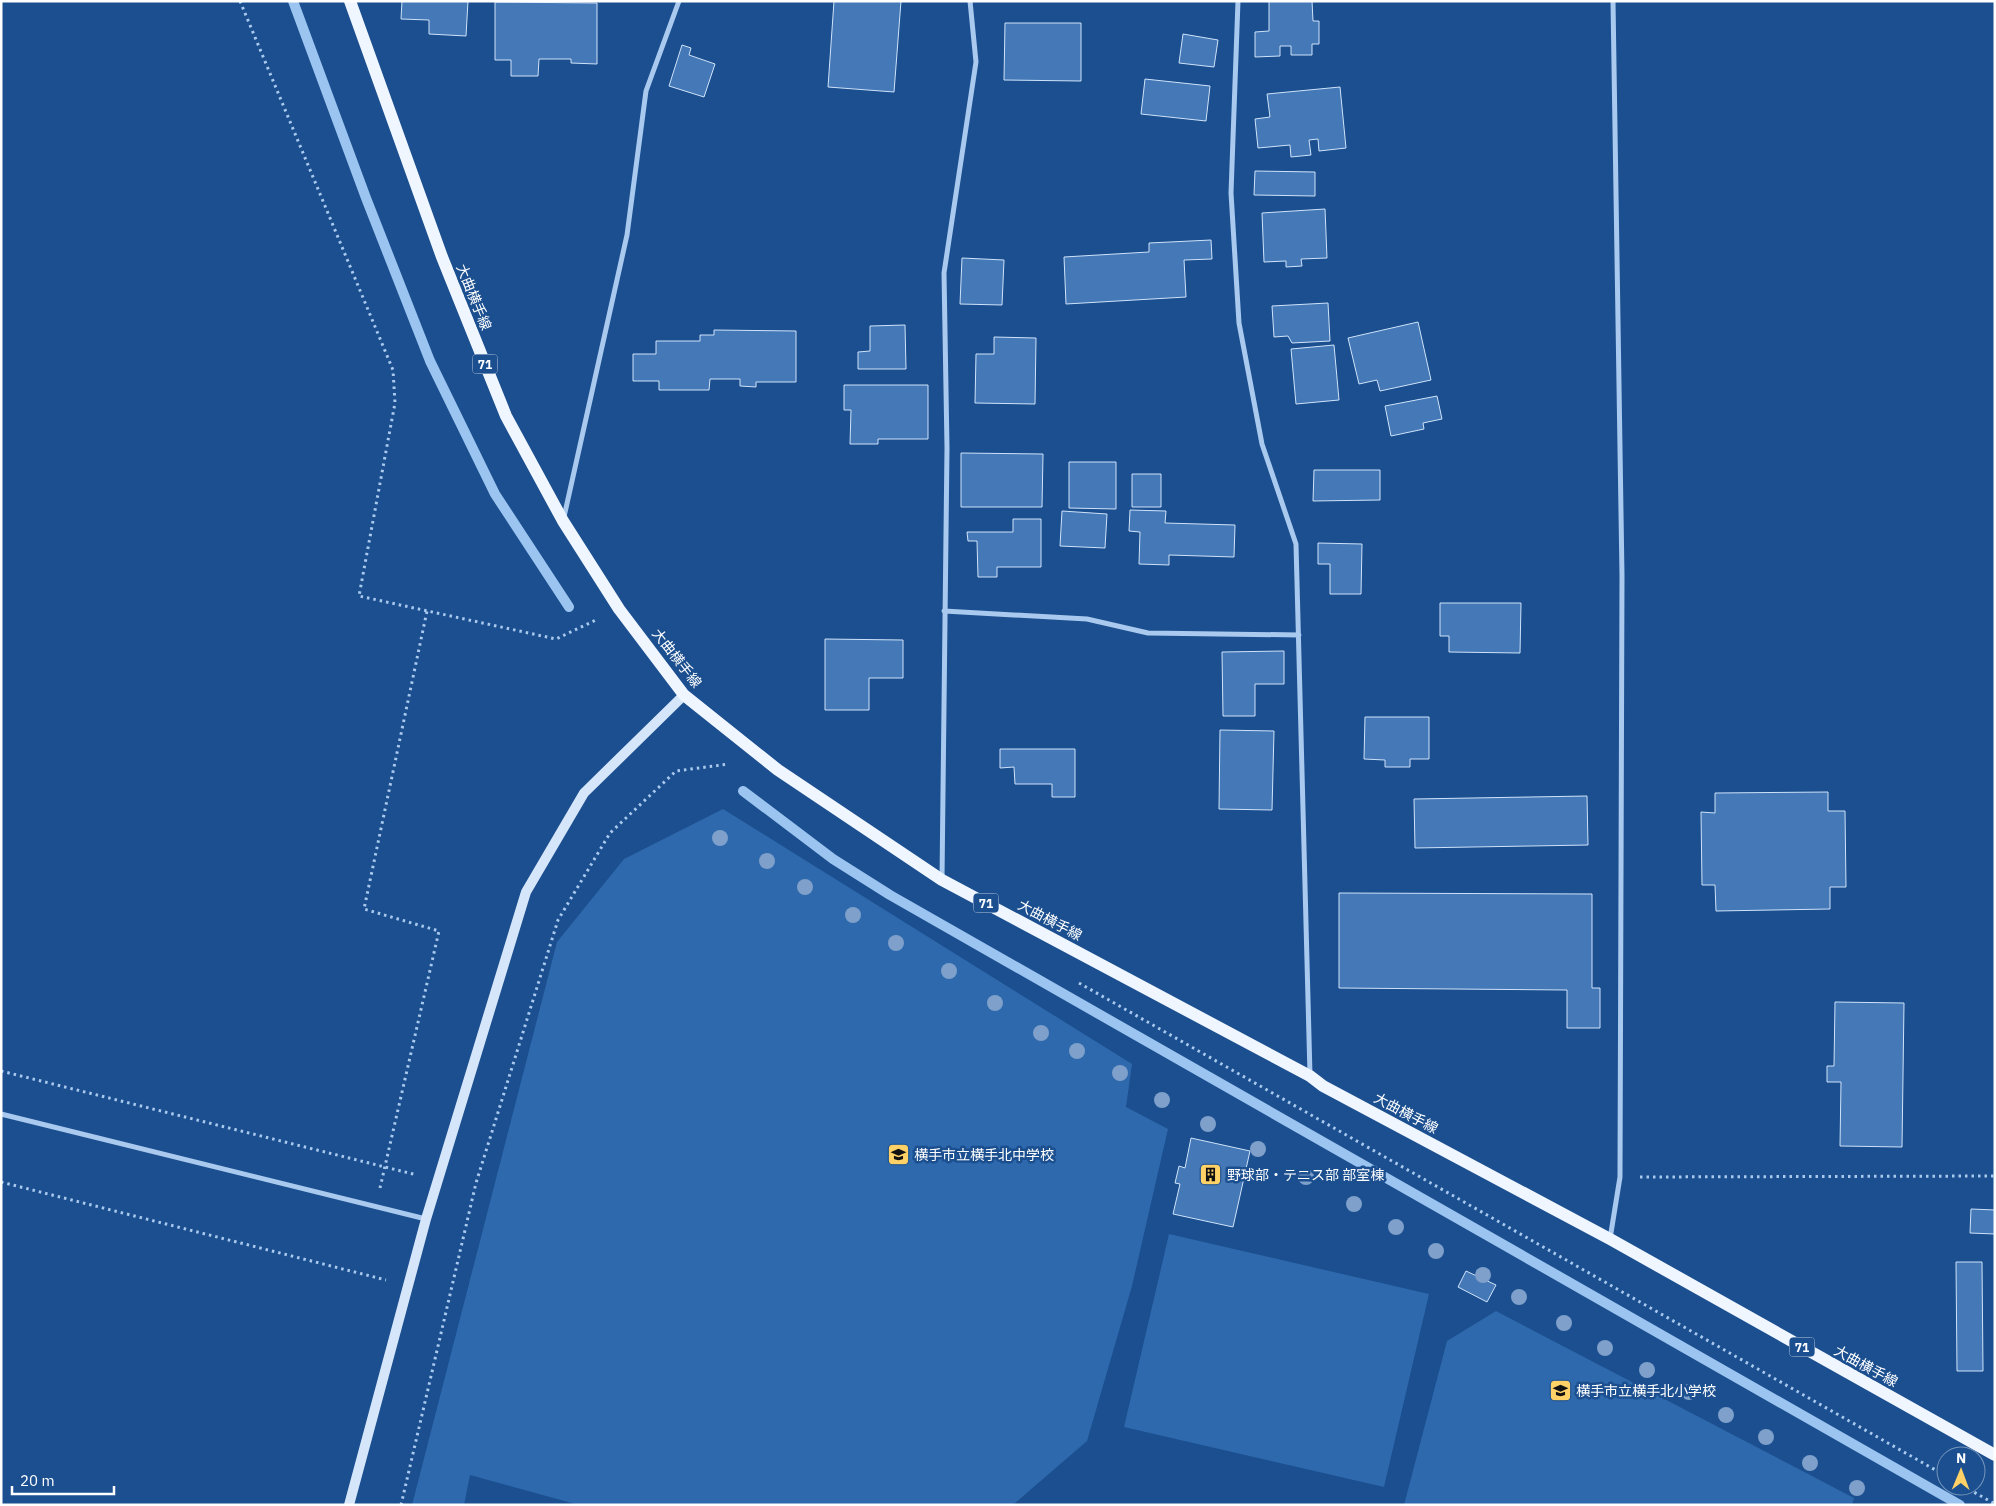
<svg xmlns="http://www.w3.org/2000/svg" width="1996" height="1506" font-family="'IBM Plex Sans','Noto Sans JP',sans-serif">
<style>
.green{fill:#2e69ad}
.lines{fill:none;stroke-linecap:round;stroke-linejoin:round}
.stream{stroke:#9cc4f0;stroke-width:10}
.building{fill:#4478b7;stroke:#cfe3fa}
.path{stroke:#a9c9ee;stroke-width:3;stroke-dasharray:2.5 4;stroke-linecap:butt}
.street{stroke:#a9c9ee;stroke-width:5}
.secondary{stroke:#d6e6fa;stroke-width:10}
.primary{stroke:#f0f6ff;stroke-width:12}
.tree{fill:#7ea0ca}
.labels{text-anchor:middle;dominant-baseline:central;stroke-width:5;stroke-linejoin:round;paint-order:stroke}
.shield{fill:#1b4f8f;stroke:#bbcadd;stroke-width:1}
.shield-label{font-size:12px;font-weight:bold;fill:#fff}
.street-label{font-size:14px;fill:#fff;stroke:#1b4f8f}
.poi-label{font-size:14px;fill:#fff;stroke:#1b4f8f;text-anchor:start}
</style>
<rect width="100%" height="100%" fill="#1b4f8f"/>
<path class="green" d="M723,809L1132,1064L1126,1107L1168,1129L1132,1286L1087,1441L1015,1503L1010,1505H579L470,1475L464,1505H412L557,942L624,859Z
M1169,1234L1429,1294L1384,1487L1124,1427Z
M1496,1311L1854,1498L1852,1505H1404L1447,1341Z"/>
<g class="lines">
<path class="stream" d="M293,1L366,198L430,361L495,494L569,607
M743,791L833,859L890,895L1960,1505"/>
</g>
<path class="building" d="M402,1H468L466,36L429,34V20L401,19Z
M834,1H901L894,92L828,87Z
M1269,1H1312L1313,21H1319V44H1312V55H1291V46H1280V56L1255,57V32L1269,31Z
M495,2L597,3V64L571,63V59H539L538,76H511V60H495Z
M1005,23H1081V81L1004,80Z
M1183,34L1218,40L1214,67L1179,63Z
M682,45L691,48L689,55L715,64L704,97L669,86Z
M1145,79L1210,86L1206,121L1141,114Z
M1340,87L1346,148L1319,151L1318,139L1309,140L1311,155L1291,157L1290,145L1258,148L1255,119L1270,117L1267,94Z
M1255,171L1315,172V196L1254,195Z
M1325,209L1327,258L1301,259L1302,266L1286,267V261L1264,262L1262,213Z
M1211,240L1212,259L1184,260L1186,297L1066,304L1064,257L1149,252V243Z
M962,258L1004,260L1002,305L960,304Z
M1328,303L1330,341L1292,343L1288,336L1274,337L1272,306Z
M1418,322L1431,380L1380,391L1377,380L1359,384L1348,338Z
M905,325L906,369H858V352L870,351V326Z
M714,330L796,331V382H756V387L740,386V379H710L709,390H659V381H633V354H656V341H700V335H714Z
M994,337L1036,338L1035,404L975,403L976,354H994Z
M1334,345L1339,400L1296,404L1291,349Z
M844,385H928V439H878V444H850L851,410H844Z
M1437,396L1442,419L1423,423L1424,429L1391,436L1385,406Z
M961,453L1043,454L1042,507H961Z
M1069,462H1116V509L1069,508Z
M1314,470H1380V500L1313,501Z
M1132,474H1161V507H1132Z
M1130,510L1166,511L1165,523L1235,525L1234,557L1169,555V565L1139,564L1140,532L1129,531Z
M1062,511L1107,514L1105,548L1060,546Z
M1013,519H1041V567H997V577H978L977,541H968L967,532H1013Z
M1318,543L1362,544L1361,594H1330V564H1318Z
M1440,603H1521L1520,653L1449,652V636H1440Z
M825,639L903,640V678H869V710H825Z
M1284,651V684H1255V716H1223L1222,652Z
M1365,717H1429V759H1410V767H1385V760L1364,759Z
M1220,730L1274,731L1272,810L1219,809Z
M1000,749H1075V797H1052V784H1015L1014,767L1000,768Z
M1828,792V811H1845L1846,887H1830V909L1716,911L1715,885H1702L1701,812L1715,813V793Z
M1587,796L1588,845L1415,848L1414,799Z
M1339,893L1592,894V988H1600V1028H1567V990L1339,988Z
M1835,1002L1904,1003L1902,1147L1840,1146L1841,1082H1827V1066H1834Z
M1191,1138L1250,1151L1233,1227L1173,1214L1180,1184L1175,1183L1179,1166L1185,1168Z
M1971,1209L1995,1210V1234L1970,1233Z
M1956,1262H1982L1983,1371H1957Z
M1466,1271L1496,1285L1487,1302L1458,1287Z"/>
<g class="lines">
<path class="path" d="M240,1L393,370L395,403L359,596L556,639L598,619
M1079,983L1946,1476
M1,1071L417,1175
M1640,1177L1995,1176
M1,1182L386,1280
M380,1188L439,931L364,909L427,611
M1963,1486L1995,1504
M401,1505L476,1183L558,920L610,833L676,771L729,764"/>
<path class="street" d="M1238,1L1231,193L1239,323L1262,444L1296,544L1310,1075
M564,517L627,235L646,91L679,1
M944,611L1087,619L1148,633L1299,635
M942,879L947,448L944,273L976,62L970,1
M1,1114L426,1219
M1610,1239L1620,1177L1622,576L1613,1"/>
<path class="secondary" d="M349,1505L426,1219L526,892L584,793L684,695"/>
<path class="primary" d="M350,1L442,257L506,416L563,521L619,609L684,695L778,770L942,880L1310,1076L1323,1086L1610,1239L1995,1455"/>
</g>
<g class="tree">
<circle cx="720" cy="838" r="8"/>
<circle cx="767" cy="861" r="8"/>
<circle cx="805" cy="887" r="8"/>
<circle cx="853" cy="915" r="8"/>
<circle cx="896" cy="943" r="8"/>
<circle cx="949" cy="971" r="8"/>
<circle cx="995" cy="1003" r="8"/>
<circle cx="1041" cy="1033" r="8"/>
<circle cx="1077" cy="1051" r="8"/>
<circle cx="1120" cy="1073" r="8"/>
<circle cx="1162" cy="1100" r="8"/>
<circle cx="1208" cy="1124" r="8"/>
<circle cx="1258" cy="1149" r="8"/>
<circle cx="1306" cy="1177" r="8"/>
<circle cx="1354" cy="1204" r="8"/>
<circle cx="1396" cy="1227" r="8"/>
<circle cx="1436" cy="1251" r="8"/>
<circle cx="1483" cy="1275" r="8"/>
<circle cx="1519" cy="1297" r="8"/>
<circle cx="1564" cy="1323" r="8"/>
<circle cx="1605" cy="1348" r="8"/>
<circle cx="1647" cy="1370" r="8"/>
<circle cx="1689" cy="1392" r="8"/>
<circle cx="1726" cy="1415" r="8"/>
<circle cx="1766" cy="1437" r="8"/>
<circle cx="1810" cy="1463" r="8"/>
<circle cx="1857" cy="1488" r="8"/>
</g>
<defs>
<symbol id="school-square" viewBox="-11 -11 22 22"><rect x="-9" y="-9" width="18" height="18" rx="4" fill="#ffd166" stroke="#1b4f8f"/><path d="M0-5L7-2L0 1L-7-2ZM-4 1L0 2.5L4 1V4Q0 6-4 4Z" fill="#111"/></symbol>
<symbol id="building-square" viewBox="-11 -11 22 22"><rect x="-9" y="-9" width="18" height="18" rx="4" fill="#ffd166" stroke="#1b4f8f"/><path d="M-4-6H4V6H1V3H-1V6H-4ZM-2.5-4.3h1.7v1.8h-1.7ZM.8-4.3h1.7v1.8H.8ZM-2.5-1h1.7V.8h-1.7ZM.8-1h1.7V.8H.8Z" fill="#111"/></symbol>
</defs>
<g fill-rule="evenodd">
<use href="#school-square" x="886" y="1142" width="25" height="25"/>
<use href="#building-square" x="1198" y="1162" width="25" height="25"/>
<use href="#school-square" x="1548" y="1378" width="25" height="25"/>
</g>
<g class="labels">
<g class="shield">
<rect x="472.5" y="354.5" width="25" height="19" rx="4"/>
<rect x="973.5" y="893.5" width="25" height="19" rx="4"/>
<rect x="1789.5" y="1337.5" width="25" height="19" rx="4"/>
</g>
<g class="shield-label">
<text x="485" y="364">71</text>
<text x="986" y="903">71</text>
<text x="1802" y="1347">71</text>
</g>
<g class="street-label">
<text transform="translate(474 297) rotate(68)">大曲横手線</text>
<text transform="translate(677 658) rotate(52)">大曲横手線</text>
<text transform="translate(1050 920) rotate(28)">大曲横手線</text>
<text transform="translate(1406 1113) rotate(28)">大曲横手線</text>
<text transform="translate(1866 1366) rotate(29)">大曲横手線</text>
</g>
<g class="poi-label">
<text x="914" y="1155">横手市立横手北中学校</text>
<text x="1227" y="1175">野球部・テニス部 部室棟</text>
<text x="1576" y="1391">横手市立横手北小学校</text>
</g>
</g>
<rect width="1996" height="1506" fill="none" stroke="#ffffff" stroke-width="5"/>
<g transform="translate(1961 1471) rotate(1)"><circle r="24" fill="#1b4f8f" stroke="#7695bc"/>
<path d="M0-4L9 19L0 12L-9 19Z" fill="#ffd166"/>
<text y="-8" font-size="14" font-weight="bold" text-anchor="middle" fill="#ffffff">N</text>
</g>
<path d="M12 1486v8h102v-8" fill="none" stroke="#ffffff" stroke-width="2.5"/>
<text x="20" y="1486" font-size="15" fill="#ffffff" stroke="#1b4f8f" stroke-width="4" paint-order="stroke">20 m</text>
</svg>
